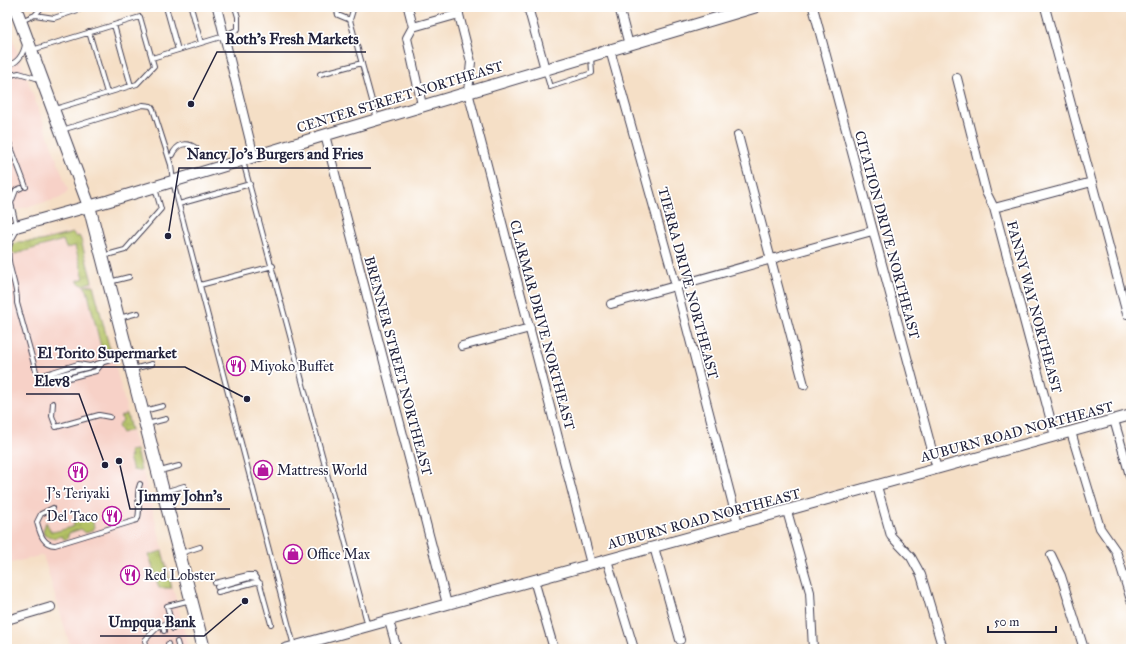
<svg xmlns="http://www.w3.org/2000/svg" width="1138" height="656" font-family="'IM FELL Great Primer',serif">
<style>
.built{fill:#f7d1c7}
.grass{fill:url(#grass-tufts);stroke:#6b7250}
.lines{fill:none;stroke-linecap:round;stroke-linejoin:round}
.service-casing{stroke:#423e50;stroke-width:6}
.minor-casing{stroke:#423e50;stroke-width:10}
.tertiary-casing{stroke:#423e50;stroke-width:12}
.secondary-casing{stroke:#423e50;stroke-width:13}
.primary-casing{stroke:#423e50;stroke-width:14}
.service{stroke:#fff;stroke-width:4}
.minor{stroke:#fff;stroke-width:8}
.tertiary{stroke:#fff;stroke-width:10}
.secondary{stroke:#fff;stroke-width:11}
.primary{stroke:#fff;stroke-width:12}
.labels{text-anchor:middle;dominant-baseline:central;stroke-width:3.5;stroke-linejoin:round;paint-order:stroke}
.street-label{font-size:14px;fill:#22223b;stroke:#fff}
.poi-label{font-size:14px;fill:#22223b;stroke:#fff;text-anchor:start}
.leader{fill:none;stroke:#22223b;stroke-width:1.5}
.callout-dot{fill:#22223b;stroke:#fff;stroke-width:1.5}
.callout-label{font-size:15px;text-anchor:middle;font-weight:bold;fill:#22223b;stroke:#fff;stroke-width:3.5;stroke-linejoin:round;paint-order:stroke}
</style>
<defs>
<pattern id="grass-tufts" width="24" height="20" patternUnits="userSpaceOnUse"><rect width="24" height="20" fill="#b4c265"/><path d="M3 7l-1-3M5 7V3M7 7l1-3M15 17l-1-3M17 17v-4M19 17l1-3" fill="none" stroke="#9aa659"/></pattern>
</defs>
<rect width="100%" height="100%" fill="#fff"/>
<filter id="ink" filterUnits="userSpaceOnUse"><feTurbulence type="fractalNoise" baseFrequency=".025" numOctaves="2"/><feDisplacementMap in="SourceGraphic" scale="8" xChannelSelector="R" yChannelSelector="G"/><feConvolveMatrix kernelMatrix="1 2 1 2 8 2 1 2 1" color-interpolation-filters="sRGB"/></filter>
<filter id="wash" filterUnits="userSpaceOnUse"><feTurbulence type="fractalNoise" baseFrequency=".012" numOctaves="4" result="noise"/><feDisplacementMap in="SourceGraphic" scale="16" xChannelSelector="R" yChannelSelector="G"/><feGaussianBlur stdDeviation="0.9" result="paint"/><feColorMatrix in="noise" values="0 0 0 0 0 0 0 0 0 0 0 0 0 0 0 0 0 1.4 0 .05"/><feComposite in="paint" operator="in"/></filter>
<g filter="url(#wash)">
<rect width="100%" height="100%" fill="#f5dfc6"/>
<path class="built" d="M7,24L68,190L65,195L58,199L7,212Z
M71,232L77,233L82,238L189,649H71L43,555L7,564V244L38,240Z"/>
<path class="grass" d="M73,233L76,237L79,236L81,240L92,282L82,285L77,281L84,278L75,246L66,248L63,240L15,254L12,253L13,244L18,242L41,241Z
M93,285L111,354L110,356L107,357L103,355L87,290L84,286Z
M127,414L131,430L122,433L118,426L123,420L120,417Z
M136,450L141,470L139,471L133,470L129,457L131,456L129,451Z
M91,515L94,527L91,531L86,533L81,529L69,533L67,539H64L61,536L54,538L44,535L43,531L46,522L51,532C55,532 70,528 74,526L73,521Z
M162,551L172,588H159L149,555Z"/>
</g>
<g filter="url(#ink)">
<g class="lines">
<defs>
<path id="service" d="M166,7L178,50
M191,7L201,43
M336,7L338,15L350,20
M352,7L353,10L350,20L377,119
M35,15L42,7
M21,21L35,15L54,18L87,7
M114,25L131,86
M89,32L107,93
M32,50L140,17L154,66L137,84L55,109
M152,58L224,36L238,29V17L235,7
M7,66C17,63 23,55 25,45
M545,70L550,87L592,73L591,56
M320,74L362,63
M7,76L19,73L39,79
M62,130L143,105L151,106L153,109L171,165L173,182L294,646
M7,137L26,187
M172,155C177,144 186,141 196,148
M243,161L368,626
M179,204L250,184
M16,225L11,203L16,190L21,188
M18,228C15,234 10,241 9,247C6,267 18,284 17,303L37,375H43L78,364L90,366L114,359
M103,256L125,250L161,209L155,188
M109,282L129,277
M200,285L273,266
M119,318L138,313
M133,369L152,364
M46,378L90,367
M45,379L57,381L96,371L103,362
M53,403L52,416L56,427L99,415L110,417
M144,411L163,406
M147,424L166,419
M160,471L179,466
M164,492L184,486
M53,508L41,514L37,522C40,532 42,545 55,545L137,520C143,508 134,497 140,484
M181,553L200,547
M215,583L248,575H254L260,584L271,624
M217,587L249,578L256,579
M218,592L256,582L260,583
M163,625L164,631
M173,629L167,606L191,600
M177,642L179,649
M168,644L169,649
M147,649L145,640L159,626L171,622"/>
<path id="minor" d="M217,7L254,157
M408,7L413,27L407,38L422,105
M457,7L471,62L468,92L591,564
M528,7L545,69
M619,7L629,45
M813,7L937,469
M1045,7L1127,314
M413,27L459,14
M610,50L676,286L738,524
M957,78L986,192L994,208L1055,436
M325,135L447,604
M738,135L804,385
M994,208L1092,182
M611,304L872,231
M462,346L530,328
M1114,420L1131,479
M1071,432L1100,528L1116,551L1131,600
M877,486L891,536L911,557L921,575L943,649
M787,511L810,592L813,649
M654,547L680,640
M1051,555L1061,576L1084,649
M607,560L634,649
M534,580L554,649
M7,620L51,607
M389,621L397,649"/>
<path id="tertiary" d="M285,649L1131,415"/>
<path id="secondary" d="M7,229L108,201L325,135L755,7"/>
<path id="primary" d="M15,7L89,206L204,649"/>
</defs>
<use href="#service" class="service-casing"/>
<use href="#minor" class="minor-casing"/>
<use href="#tertiary" class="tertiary-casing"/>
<use href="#secondary" class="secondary-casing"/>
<use href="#primary" class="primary-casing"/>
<use href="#service" class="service"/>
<use href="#minor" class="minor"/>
<use href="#tertiary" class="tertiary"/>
<use href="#secondary" class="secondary"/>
<use href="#primary" class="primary"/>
</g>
</g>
<defs>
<symbol id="restaurant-ring" viewBox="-11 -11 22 22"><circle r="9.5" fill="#fff" stroke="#b5179e" stroke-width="1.5"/><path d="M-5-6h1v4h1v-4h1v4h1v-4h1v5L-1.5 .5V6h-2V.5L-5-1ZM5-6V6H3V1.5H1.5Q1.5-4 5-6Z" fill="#b5179e"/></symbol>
<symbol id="shop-ring" viewBox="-11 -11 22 22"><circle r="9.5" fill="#fff" stroke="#b5179e" stroke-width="1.5"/><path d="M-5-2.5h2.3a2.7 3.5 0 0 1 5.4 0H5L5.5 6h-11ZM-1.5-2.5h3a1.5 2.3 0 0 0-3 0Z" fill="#b5179e"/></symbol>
</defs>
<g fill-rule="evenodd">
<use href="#restaurant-ring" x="225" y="355" width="22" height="22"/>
<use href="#shop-ring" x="252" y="459" width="22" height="22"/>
<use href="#restaurant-ring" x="67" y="461" width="22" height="22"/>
<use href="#restaurant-ring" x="101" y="505" width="22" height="22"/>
<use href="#shop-ring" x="282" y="543" width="22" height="22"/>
<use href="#restaurant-ring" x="119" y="564" width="22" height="22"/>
</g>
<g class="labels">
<g class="street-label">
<text transform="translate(400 97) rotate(-17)">CENTER STREET NORTHEAST</text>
<text transform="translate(887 235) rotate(75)">CITATION DRIVE NORTHEAST</text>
<text transform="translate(688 283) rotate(75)">TIERRA DRIVE NORTHEAST</text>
<text transform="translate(1034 307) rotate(75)">FANNY WAY NORTHEAST</text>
<text transform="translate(542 325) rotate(75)">CLARMAR DRIVE NORTHEAST</text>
<text transform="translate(398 366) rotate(75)">BRENNER STREET NORTHEAST</text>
<text transform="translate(1017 432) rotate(-15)">AUBURN ROAD NORTHEAST</text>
<text transform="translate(704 519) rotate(-15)">AUBURN ROAD NORTHEAST</text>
</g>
<g class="poi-label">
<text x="250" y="366">Miyoko Buffet</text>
<text x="277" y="470">Mattress World</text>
<text x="78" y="493" text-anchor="middle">J's Teriyaki</text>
<text x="98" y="516" text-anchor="end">Del Taco</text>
<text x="307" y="554">Office Max</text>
<text x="144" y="575">Red Lobster</text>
</g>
</g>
<path class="leader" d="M191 104L217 52H366M168 236L179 168H371M247 399L185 367H30M105 465L79 394H26M119 461L130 509H230M245 601L204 636H100"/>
<g class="callout-dot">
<circle cx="191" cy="104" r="4"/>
<circle cx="168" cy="236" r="4"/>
<circle cx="247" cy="399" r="4"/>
<circle cx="105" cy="465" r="4"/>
<circle cx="119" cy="461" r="4"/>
<circle cx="245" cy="601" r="4"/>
</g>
<g class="callout-label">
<text x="292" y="44">Roth's Fresh Markets</text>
<text x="275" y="159">Nancy Jo's Burgers and Fries</text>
<text x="107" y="358">El Torito Supermarket</text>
<text x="52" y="386">Elev8</text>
<text x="180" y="501">Jimmy John's</text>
<text x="152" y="627">Umpqua Bank</text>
</g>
<rect width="1138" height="656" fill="none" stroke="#fff" stroke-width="24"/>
<path d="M988 626v6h68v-6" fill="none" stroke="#22223b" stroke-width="2"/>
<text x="994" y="626" font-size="12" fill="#22223b" stroke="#ffffff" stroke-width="3" paint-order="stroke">50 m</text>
</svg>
